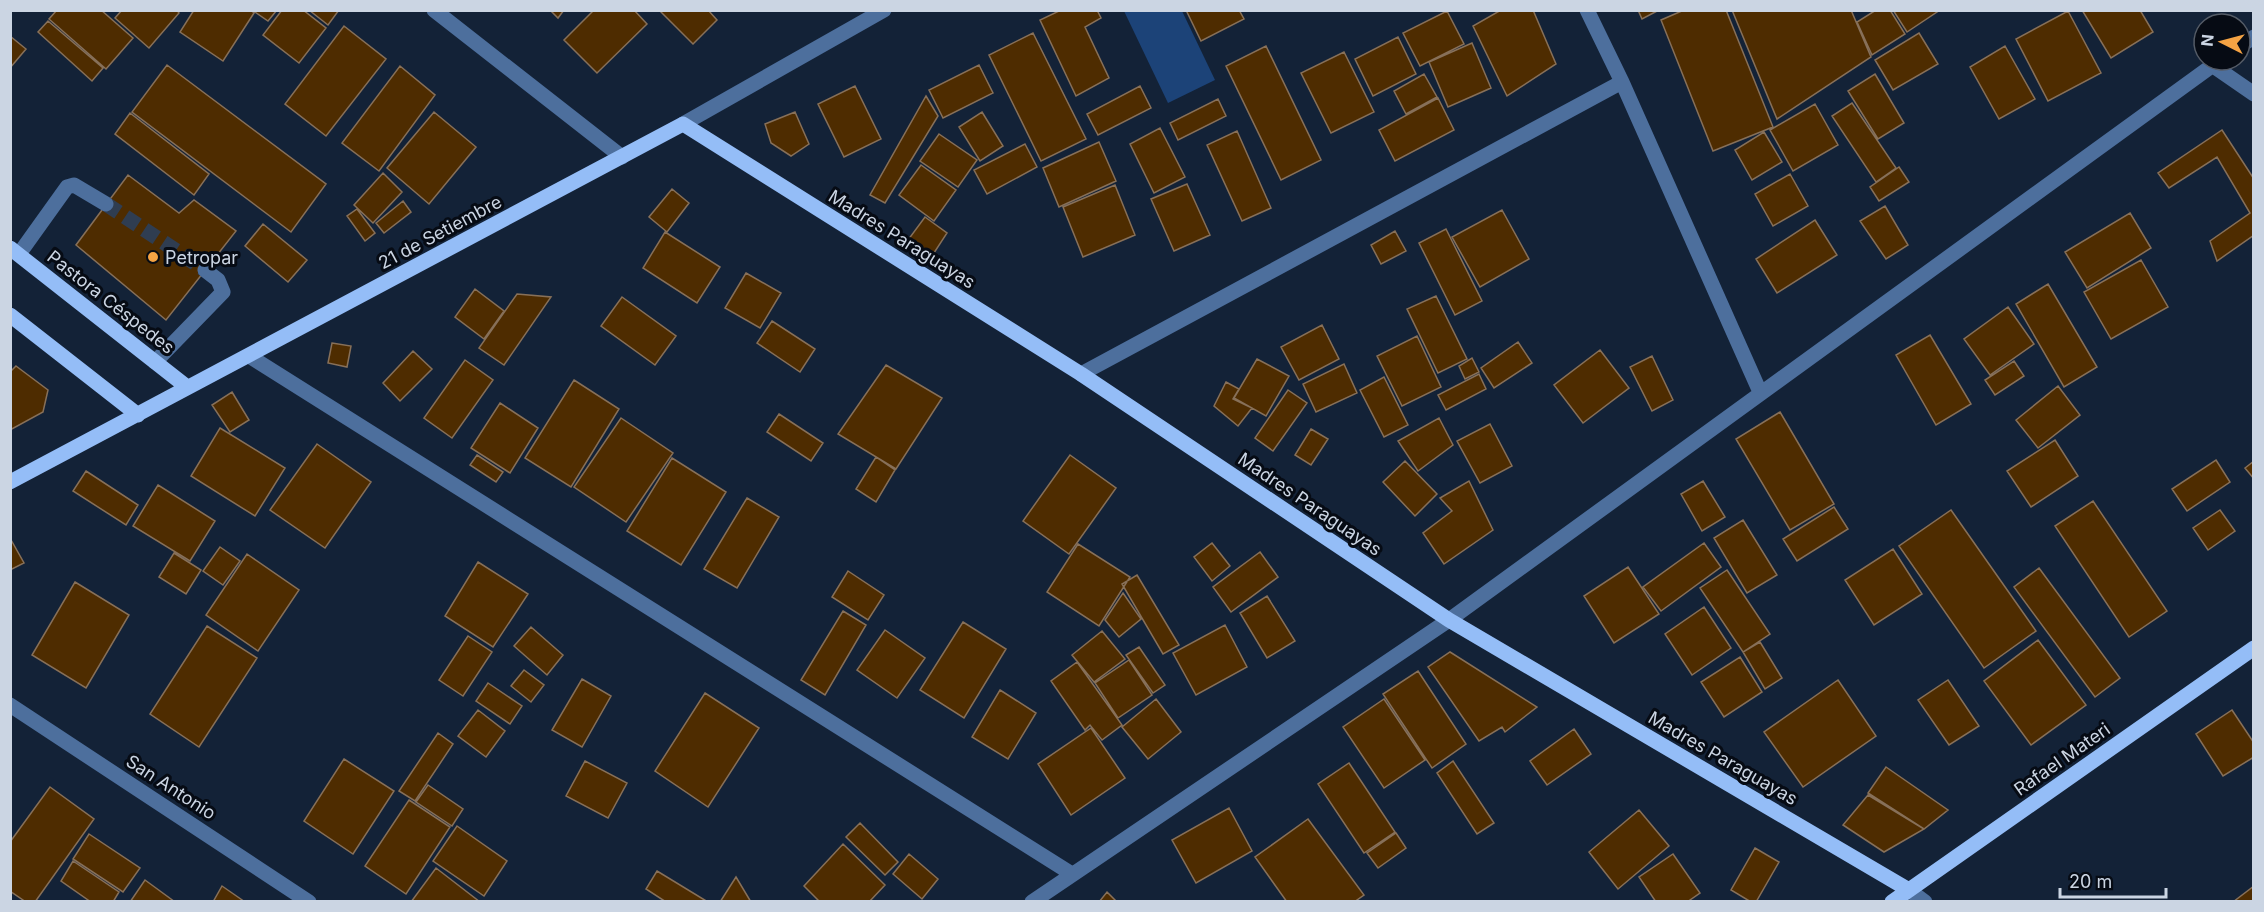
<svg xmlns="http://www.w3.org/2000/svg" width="2264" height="912" font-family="Inter,sans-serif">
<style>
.green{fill:#1c4378}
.building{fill:#4e2c00;stroke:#877059;stroke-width:1.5}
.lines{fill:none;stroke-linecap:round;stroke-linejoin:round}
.minor-tunnel{stroke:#2f3d51;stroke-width:15;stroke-dasharray:15 8;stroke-linecap:butt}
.minor{stroke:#4d6f9d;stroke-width:15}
.major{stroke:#94bdf7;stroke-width:15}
.poi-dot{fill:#f4a344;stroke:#060b14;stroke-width:2}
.labels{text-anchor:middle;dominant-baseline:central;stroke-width:6;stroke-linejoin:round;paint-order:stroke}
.street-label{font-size:18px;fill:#cbd5e3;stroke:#060b14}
.poi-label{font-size:18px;fill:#cbd5e3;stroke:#060b14;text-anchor:start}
</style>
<rect width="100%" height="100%" fill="#132237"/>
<path class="green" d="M1124,11H1182L1215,80L1168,103Z"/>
<path class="building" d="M57,10H101L133,38L106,69L49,19Z
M122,10H177L179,13L149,48L115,18Z
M194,10H251L254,13L223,61L180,32Z
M252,10H277L268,21Z
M282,10H303L326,28L299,63L263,35Z
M309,10H339L328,25Z
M550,10H564L558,18Z
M594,10H634L647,24L597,73L564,40Z
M659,10H708L717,20L693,44Z
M1061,10H1097L1101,18L1085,27L1109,78L1076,96L1040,20Z
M1186,10H1239L1244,19L1201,41Z
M1501,10H1533L1556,64L1507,96L1473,26Z
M1638,10H1659L1642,19Z
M1684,10H1726L1773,127L1713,151L1661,20Z
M1732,10H1851L1871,57L1777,119Z
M1876,10H1890L1905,34L1872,55L1857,22Z
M1893,10H1940L1907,32Z
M2082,10H2140L2153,32L2111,58Z
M1447,11L1464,44L1420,66L1403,33Z
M2068,11L2101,73L2048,101L2016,39Z
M48,21L103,68L92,81L38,32Z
M344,26L386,59L326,136L285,104Z
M1033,33L1086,139L1041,161L989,55Z
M1919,33L1938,64L1893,90L1875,60Z
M10,36L26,49L10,68Z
M1398,37L1416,74L1373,96L1355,59Z
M1472,43L1491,88L1448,107L1429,62Z
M1266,46L1321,160L1281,180L1226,66Z
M2005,46L2035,99L1999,119L1970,67Z
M1344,52L1374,112L1331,133L1301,73Z
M167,65L326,184L291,232L132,112Z
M979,65L993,93L943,118L929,90Z
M400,66L435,95L379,171L342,143Z
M1424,74L1437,97L1406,114L1394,91Z
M1875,74L1904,123L1878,139L1848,91Z
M855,86L881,139L844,157L818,104Z
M1140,86L1151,108L1098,135L1087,114Z
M926,96L938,116L885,203L870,195Z
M1438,98L1454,130L1395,161L1379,130Z
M1218,99L1226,116L1178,140L1170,123Z
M1852,103L1896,168L1876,182L1832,116Z
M1815,104L1838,145L1793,171L1770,130Z
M434,112L476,147L429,204L387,168Z
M795,112L809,144L791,156L771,143L765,124Z
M982,112L1003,146L980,161L959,127Z
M130,113L209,174L194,195L115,134Z
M1160,128L1185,177L1154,193L1130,144Z
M2222,130L2254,179V235L2217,261L2210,241L2250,213L2217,157L2169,188L2158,173Z
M1237,131L1271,208L1242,221L1207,145Z
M1764,132L1782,162L1752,180L1735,150Z
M939,134L977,160L958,187L920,161Z
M1099,142L1116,181L1059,207L1043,168Z
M1025,144L1037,167L987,194L974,170Z
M921,165L956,190L934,221L899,195Z
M1899,167L1909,182L1879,201L1870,187Z
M383,173L402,192L373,223L354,205Z
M1790,174L1808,206L1773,226L1755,194Z
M128,175L179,213L194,200L236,231L166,320L76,245Z
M1187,184L1210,235L1174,251L1151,199Z
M1115,185L1135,235L1083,257L1063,207Z
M672,189L689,203L667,232L649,217Z
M403,201L411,212L384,233L376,223Z
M1885,206L1908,245L1886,259L1860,221Z
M357,209L375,233L365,241L347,216Z
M1502,210L1529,259L1480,287L1452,237Z
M2130,213L2151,248L2087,288L2065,252Z
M925,217L947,233L932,256L908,240Z
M1815,220L1837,255L1777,293L1756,259Z
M263,224L307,260L288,282L245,246Z
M1446,229L1482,301L1455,315L1419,243Z
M1395,231L1406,251L1381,264L1371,245Z
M665,232L720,267L697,303L643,268Z
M2141,260L2168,307L2111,339L2084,292Z
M746,273L781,293L760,328L725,308Z
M2048,284L2097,367L2064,387L2016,304Z
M475,289L504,311L484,339L455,317Z
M517,294L551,297L504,365L479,348Z
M1436,296L1467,359L1438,373L1407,309Z
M622,297L676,336L655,365L601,326Z
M2008,307L2034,344L1990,375L1964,339Z
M772,321L815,349L800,372L757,343Z
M1322,325L1339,359L1299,380L1281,347Z
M1930,335L1971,404L1936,425L1896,355Z
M1417,336L1441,387L1402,406L1377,356Z
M1518,342L1532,363L1494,388L1481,368Z
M332,343L351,346L347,367L328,363Z
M1600,350L1629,388L1583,423L1554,385Z
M413,351L432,369L400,401L383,383Z
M1652,356L1673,400L1652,411L1630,367Z
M1472,358L1479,372L1465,379L1459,366Z
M1257,359L1289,376L1266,416L1234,398Z
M465,360L493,380L452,438L424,418Z
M2014,361L2024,376L1995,395L1985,380Z
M1344,364L1357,393L1316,412L1303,384Z
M886,365L942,398L896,469L838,434Z
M16,366L48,390L43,412L10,430V372Z
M1479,374L1486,389L1446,410L1438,395Z
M1384,377L1408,425L1384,437L1360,390Z
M574,380L619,409L571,487L525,458Z
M1226,382L1239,389L1233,399L1252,408L1238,426L1214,406Z
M2058,386L2080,415L2038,448L2016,420Z
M1288,390L1307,403L1273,451L1255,438Z
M232,392L249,420L230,432L212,405Z
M500,403L538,428L510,473L471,448Z
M1780,412L1834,504L1790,530L1736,439Z
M779,414L823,443L811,461L767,432Z
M621,418L673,453L626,522L574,487Z
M1439,418L1453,445L1418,471L1398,441Z
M1490,424L1512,466L1480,483L1457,441Z
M220,428L285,468L255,516L191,476Z
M1311,429L1328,439L1311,465L1295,455Z
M2055,440L2078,476L2031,507L2007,471Z
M317,444L371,482L325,548L270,510Z
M477,455L503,472L496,482L470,465Z
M1070,455L1116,488L1069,554L1023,521Z
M876,457L895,470L876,502L856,489Z
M672,458L726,492L681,565L627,531Z
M2216,460L2230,482L2187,511L2172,489Z
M1405,461L1437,494L1415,516L1383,482Z
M2254,461V479L2245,468Z
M86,471L138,505L126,525L73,491Z
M1469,481L1493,530L1444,564L1423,533L1452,511L1440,498Z
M1703,481L1725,517L1702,531L1681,494Z
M158,485L215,521L190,561L133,526Z
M747,498L779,517L737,588L704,569Z
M2093,501L2167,611L2129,637L2055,526Z
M1834,507L1848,529L1797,561L1783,539Z
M1951,510L2036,631L1984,668L1899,546Z
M2220,510L2235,531L2208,550L2193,528Z
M1743,520L1777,575L1747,593L1714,538Z
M10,538L24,563L10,570Z
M1212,543L1230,566L1212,581L1194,557Z
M1704,543L1721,567L1661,611L1643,587Z
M1078,544L1130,577L1099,626L1047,592Z
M220,547L240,561L223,585L203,571Z
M1893,549L1922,594L1874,625L1845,580Z
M1260,552L1278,577L1231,612L1213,587Z
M174,553L201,570L186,594L159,577Z
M247,554L299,590L258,651L206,615Z
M478,562L528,594L493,647L445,616Z
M1628,567L1659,614L1614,643L1584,596Z
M2039,568L2120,678L2095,697L2014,587Z
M1727,570L1770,634L1743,652L1700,588Z
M848,571L884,595L868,620L832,597Z
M1137,575L1179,645L1163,654L1122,584Z
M75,582L129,615L86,688L32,655Z
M1123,593L1141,619L1119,637L1105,620Z
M1267,596L1295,641L1267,658L1240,613Z
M1704,607L1731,648L1692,675L1665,634Z
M843,611L866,625L825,695L801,680Z
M963,622L1006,649L964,718L920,690Z
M1225,625L1247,667L1196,695L1173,653Z
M207,626L257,658L199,747L150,714Z
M531,627L563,655L547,675L514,646Z
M885,630L925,658L897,698L857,670Z
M1102,631L1125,659L1094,682L1072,655Z
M468,636L492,652L463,696L439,680Z
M2038,640L2086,705L2031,745L1984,681Z
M1760,642L1782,678L1765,689L1743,652Z
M1139,647L1165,685L1153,693L1126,655Z
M1450,652L1537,707L1505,732L1502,727L1479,741L1428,667Z
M1740,657L1762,692L1724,717L1701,682Z
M1129,660L1152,695L1118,718L1095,683Z
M1077,662L1122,725L1102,740L1090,725L1085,730L1051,681Z
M524,670L544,685L531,702L511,686Z
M1418,671L1466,744L1432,768L1383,694Z
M582,679L611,696L582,747L552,730Z
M1838,680L1876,736L1803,787L1764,732Z
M1948,680L1979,726L1949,745L1918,700Z
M488,683L522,706L510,724L476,701Z
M1000,690L1036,713L1008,759L972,737Z
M705,693L759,728L708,807L655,771Z
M1156,699L1181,732L1148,759L1122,727Z
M1384,699L1425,760L1384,788L1343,727Z
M478,710L505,731L486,757L458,736Z
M2232,710L2254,743V757L2223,776L2196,734Z
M1091,728L1125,778L1071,815L1038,764Z
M1574,729L1591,754L1547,785L1530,761Z
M438,733L453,744L415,801L399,791Z
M344,759L394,791L353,854L304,821Z
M585,761L627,783L608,818L566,796Z
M1453,761L1494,823L1477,834L1437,773Z
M1349,763L1395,832L1364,853L1318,784Z
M1886,767L1948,810L1924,829L1868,793Z
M428,785L463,809L452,826L416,802Z
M50,787L94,819L35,902H26L10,891V842Z
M1868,795L1924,829L1884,852L1843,825Z
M409,800L450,827L406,894L365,866Z
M1229,808L1252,851L1196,883L1172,840Z
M1639,810L1669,846L1618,889L1589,852Z
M1308,819L1364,895L1354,902H1287L1255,857Z
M860,823L898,862L885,875L846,837Z
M457,826L507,861L484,896L433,861Z
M1396,833L1406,848L1378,868L1367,853Z
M89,834L140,868L123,892L73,859Z
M843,844L885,885L869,902H820L804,886Z
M1755,848L1779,862L1756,902H1751L1731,890Z
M909,854L938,879L922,899L893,874Z
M1673,854L1700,893L1687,902H1656L1639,877Z
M73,861L119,892L113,902H91L61,881Z
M436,868L480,902H411Z
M657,871L708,902H666L646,889Z
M736,877L751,902H720Z
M145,880L175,902H130Z
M222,886L245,902H213Z
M2254,886V902H2233Z
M1107,892L1117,902H1099Z"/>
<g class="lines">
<path class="minor-tunnel" d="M106,204L205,270"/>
<path class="minor" d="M434,10L622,157
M1587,10L1622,82L1760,392
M2240,46L2254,37
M2212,65L2254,94
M683,124L884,10
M19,254L67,187L74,185L106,204
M249,356L1072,874
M155,362L223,292L218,280L205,270
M1081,374L1622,82
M10,705L309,902
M1909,890L1925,902
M1032,902L1449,620L2220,60"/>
<path class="major" d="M10,248L187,387
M10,315L138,415
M10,482L683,124L1081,374L1449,620L1909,890
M1892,902L2254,648"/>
</g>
<circle class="poi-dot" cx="153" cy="257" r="6"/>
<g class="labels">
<g class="street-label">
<text transform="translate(440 232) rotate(-28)">21 de Setiembre</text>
<text transform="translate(902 239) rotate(32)">Madres Paraguayas</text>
<text transform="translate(111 302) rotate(38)">Pastora Céspedes</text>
<text transform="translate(1310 504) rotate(34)">Madres Paraguayas</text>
<text transform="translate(1723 758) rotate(30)">Madres Paraguayas</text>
<text transform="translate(2062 759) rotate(-35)">Rafael Materi</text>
<text transform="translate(171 787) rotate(33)">San Antonio</text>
</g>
<g class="poi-label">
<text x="165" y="257">Petropar</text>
</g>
</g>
<rect width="2264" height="912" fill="none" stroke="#cbd5e3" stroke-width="24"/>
<g transform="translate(2222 42) rotate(276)"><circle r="28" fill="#060b14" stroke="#555c67" stroke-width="1.5"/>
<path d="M0-4.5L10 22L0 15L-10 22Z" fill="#f4a344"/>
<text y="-9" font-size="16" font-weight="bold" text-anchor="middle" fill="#cbd5e3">N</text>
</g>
<path d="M2060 888v9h106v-9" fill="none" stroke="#cbd5e3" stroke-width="3"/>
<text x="2069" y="888" font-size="18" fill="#cbd5e3" stroke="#060b14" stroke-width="4.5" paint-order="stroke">20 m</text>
</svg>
